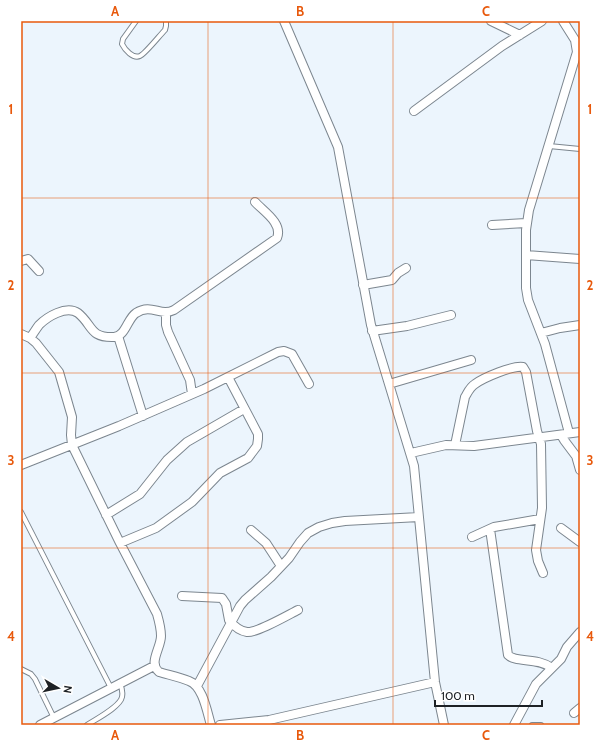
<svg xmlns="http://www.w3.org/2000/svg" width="601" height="746" font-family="Cabin,sans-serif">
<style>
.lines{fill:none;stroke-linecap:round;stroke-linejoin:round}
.lane-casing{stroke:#7c868f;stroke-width:6}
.street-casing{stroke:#7c868f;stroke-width:10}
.lane{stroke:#fff;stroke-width:4}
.street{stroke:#fff;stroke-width:8}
.grid{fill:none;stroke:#e8590c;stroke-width:1;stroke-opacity:0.55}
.neatline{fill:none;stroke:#e8590c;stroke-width:1.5}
.grid-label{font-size:13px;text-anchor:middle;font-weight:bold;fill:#e8590c}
</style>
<rect width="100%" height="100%" fill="#ecf5fd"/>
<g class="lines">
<defs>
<path id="lane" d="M136,21L123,39L122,44C125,50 133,59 140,56C145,54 160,35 165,30L166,26V21
M549,146L580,149
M21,512L111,688
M21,669L31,674L35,679L54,718
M87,725C96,719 120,707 122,697C123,692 122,688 120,684
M532,725H541"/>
<path id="street" d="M284,21L338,147L371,325L414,466L435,682L444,725
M491,21L520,35
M563,21L575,40L577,52
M414,111L502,46L542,21
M492,225L526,223
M526,255L580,259
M21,261L28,259L39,271
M363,285L392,280L398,273L406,268
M166,313V325L168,332L190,380L192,394
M372,331L407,326L451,315
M541,333L560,328L580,325
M21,334L30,338L36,343L59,372L72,417L71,435L72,445L120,543L157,614C159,621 161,628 161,636C161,648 148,663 159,672C169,675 180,677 189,681C203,686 207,712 211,725
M118,336L143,416
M30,338C33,334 36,329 39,325C47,317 66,305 78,313C93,325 89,338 114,337C126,336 127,319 136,313C152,303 160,317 174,310L277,238C283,223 263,211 255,202
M389,384L471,360
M569,433L545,344L528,300L526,288V230L529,210L577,52H580
M561,435L564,440L576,456L580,470
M455,445L465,397C468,392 470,387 475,384C483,378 513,365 523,367L526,372L537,431L541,444L542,508L536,550L538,561L543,573
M411,453L446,445L474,446L580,432
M21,465L119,426L204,389L278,352L284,351L292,354L309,384
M106,515L140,494L167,460L187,442L244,409
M561,528L580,542
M490,529L508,655C516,663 537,657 552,668
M251,530L266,543L281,566
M472,537L494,527L540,519
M120,543L156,528L192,502L220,473L248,458L257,446L258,439V434L228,377
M182,596L222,598L226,604L229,620C233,625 240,631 247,632C257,633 288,615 298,610
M197,686L240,606L245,600L271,577L289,558L300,542L308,533L319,527L332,523L345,521L419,517
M574,713L580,708
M40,725L154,666
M220,725L269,720L435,682
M514,725L536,684L561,659L567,647L580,632"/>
</defs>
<use href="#lane" class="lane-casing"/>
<use href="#street" class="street-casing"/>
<use href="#lane" class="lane"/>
<use href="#street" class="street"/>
</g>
<path class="grid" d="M208,21V725M393,21V725M21,198H580M21,373H580M21,548H580"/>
<rect width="601" height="746" fill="none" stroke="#ffffff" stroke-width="44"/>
<g transform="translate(58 688) rotate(99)" stroke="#ffffff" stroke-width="3" paint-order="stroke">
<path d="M0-3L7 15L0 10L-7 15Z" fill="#1d2125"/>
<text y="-6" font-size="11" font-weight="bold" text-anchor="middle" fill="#1d2125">N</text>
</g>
<path d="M435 700v6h107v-6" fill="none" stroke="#1d2125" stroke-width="2"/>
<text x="441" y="700" font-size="12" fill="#1d2125" stroke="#ffffff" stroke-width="3" paint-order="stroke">100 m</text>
<rect x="22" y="22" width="557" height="702" class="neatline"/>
<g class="grid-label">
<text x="115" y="16">A</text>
<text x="300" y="16">B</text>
<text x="486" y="16">C</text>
<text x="11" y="114">1</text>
<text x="590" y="114">1</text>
<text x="11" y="290">2</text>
<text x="590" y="290">2</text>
<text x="11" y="465">3</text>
<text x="590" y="465">3</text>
<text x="11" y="641">4</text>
<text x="590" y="641">4</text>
<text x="115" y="740">A</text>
<text x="300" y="740">B</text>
<text x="486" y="740">C</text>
</g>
</svg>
